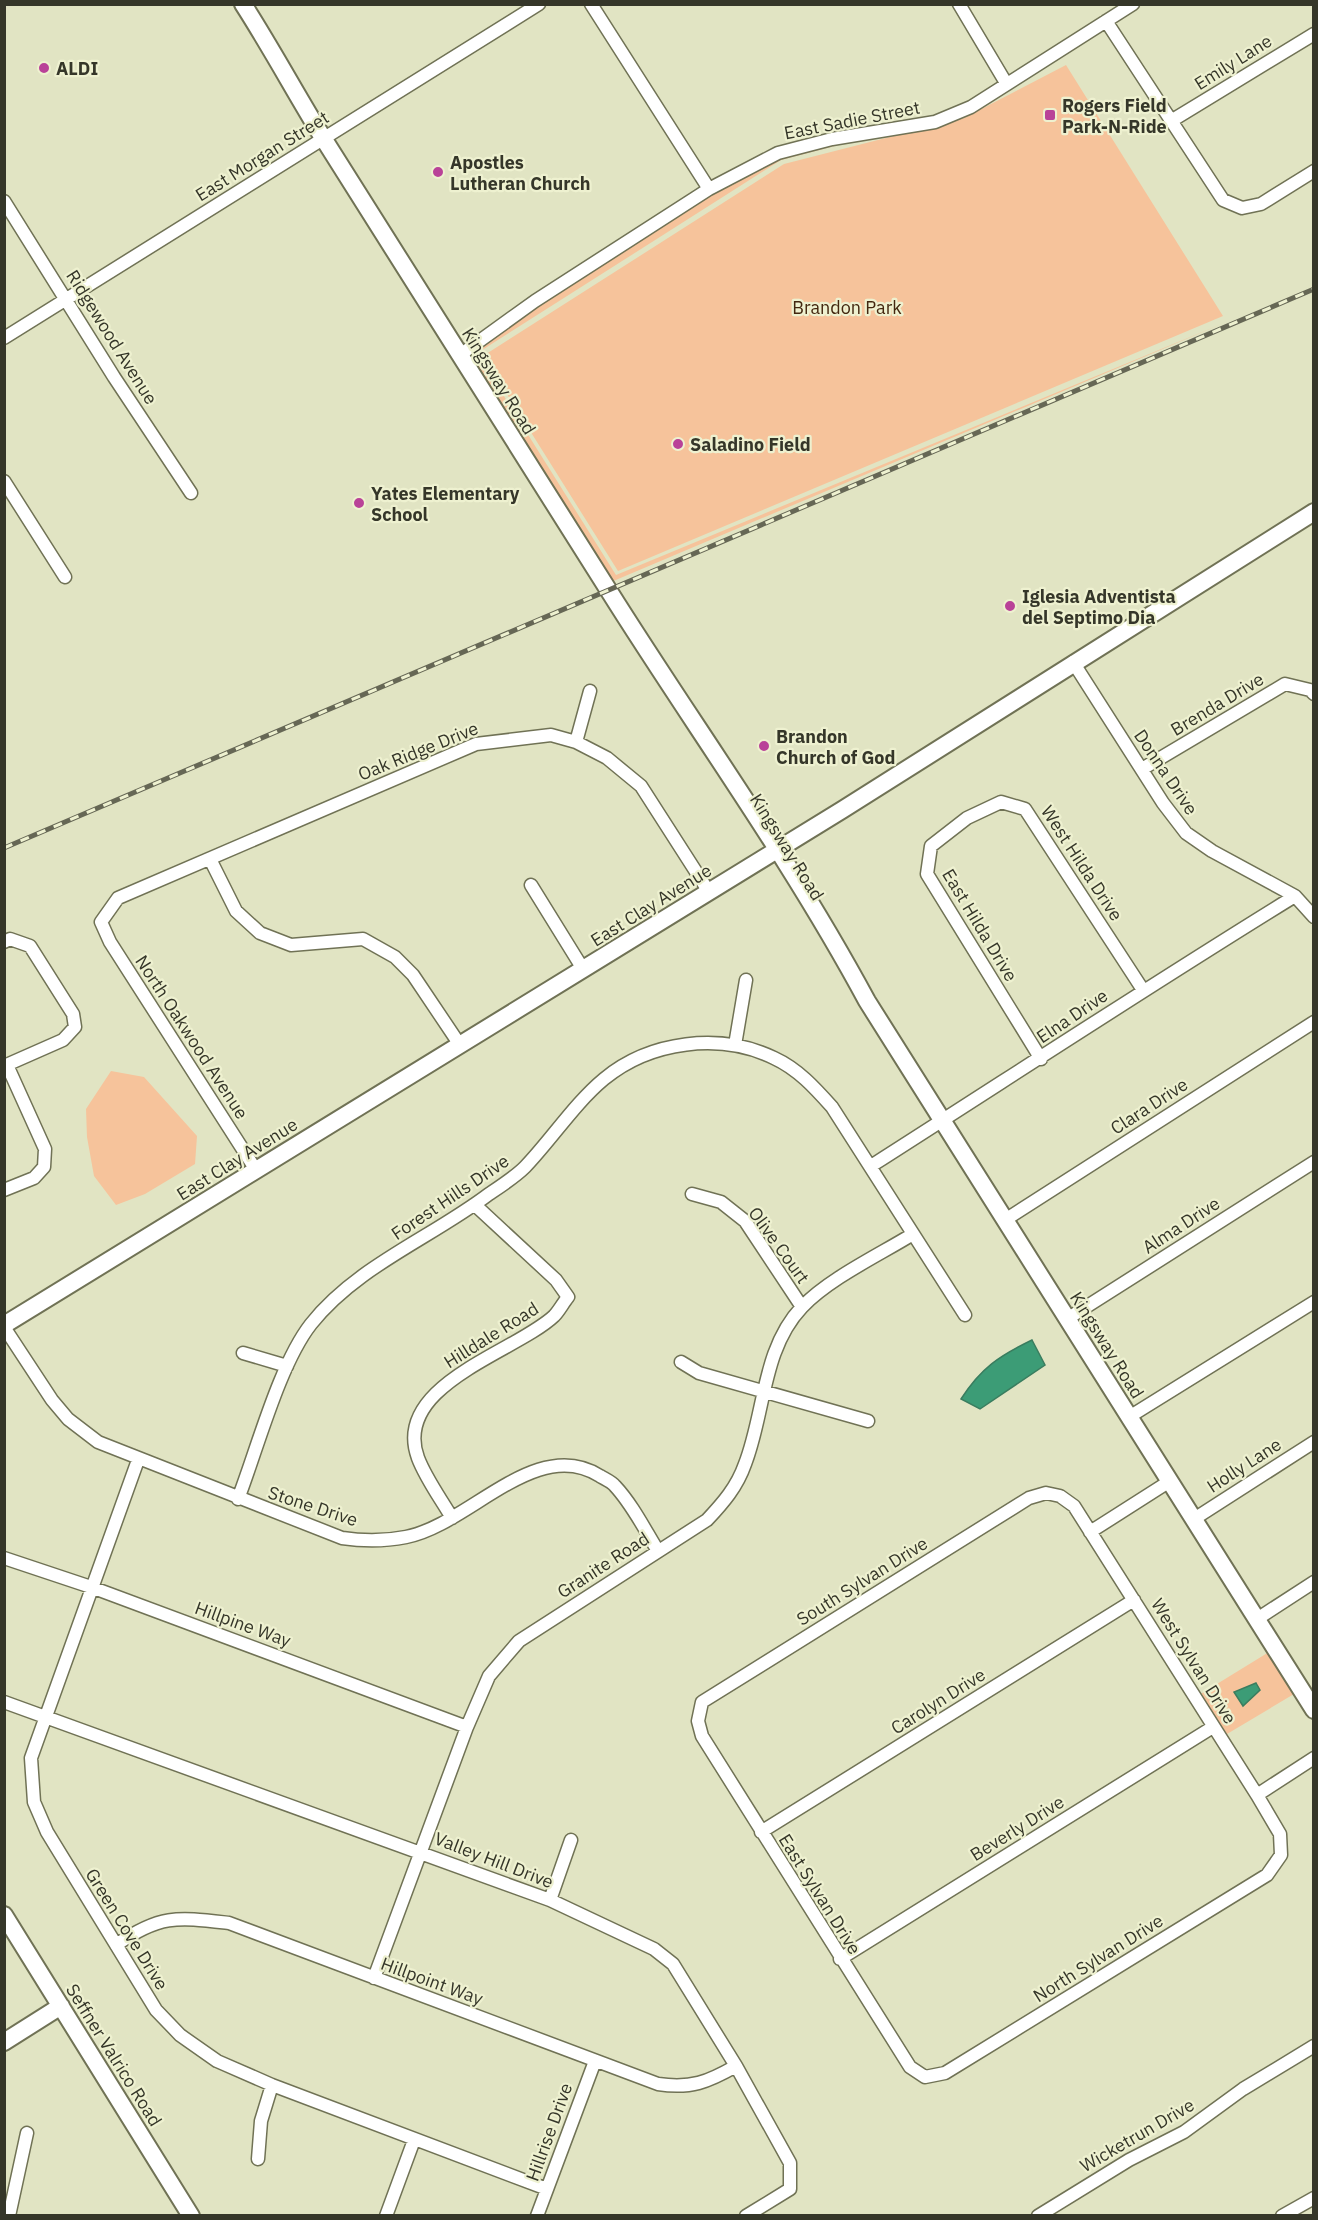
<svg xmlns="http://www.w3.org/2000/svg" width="1318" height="2220" font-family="'IBM Plex Sans',sans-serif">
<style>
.green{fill:#f6c39b}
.water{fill:#3c9c76;stroke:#3a7d5f;stroke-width:1.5}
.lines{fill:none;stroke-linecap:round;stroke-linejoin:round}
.street-casing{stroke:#707255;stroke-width:15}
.secondary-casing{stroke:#707255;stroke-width:20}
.street{stroke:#fff;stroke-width:12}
.secondary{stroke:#fff;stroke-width:16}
.rail-casing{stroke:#666755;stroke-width:5}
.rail{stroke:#eef1d0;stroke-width:3;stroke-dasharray:9;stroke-linecap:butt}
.poi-dot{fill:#b94298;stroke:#eef1d0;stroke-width:2}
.labels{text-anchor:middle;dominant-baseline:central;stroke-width:4.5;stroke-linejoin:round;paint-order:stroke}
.street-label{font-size:18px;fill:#353629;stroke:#eef1d0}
.poi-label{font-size:18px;font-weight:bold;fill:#353629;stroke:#eef1d0;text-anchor:start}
.park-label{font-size:18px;fill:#43270f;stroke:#eef1d0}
</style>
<rect width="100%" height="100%" fill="#e1e4c3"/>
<path class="green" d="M1066,65L1223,316L618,571L483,356L784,164L964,118Z
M854,141L781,160L479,352L480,358L616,575L1224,323L611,582L467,357L538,306L712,194L780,159Z
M111,1071L144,1077L197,1136L195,1164L145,1194L116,1205L94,1176L87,1137L86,1109Z
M1269,1652L1294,1694L1227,1734L1199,1695Z"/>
<path class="water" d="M1032,1340L1045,1365L980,1409L961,1399C981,1368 999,1356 1032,1340Z
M1256,1683L1260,1690L1243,1706L1234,1692Z"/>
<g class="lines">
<defs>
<path id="street" d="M591,4L709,189
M959,4L1006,83
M1106,21L1223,200L1242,208L1261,204L1314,171
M1171,121L1314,34
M4,201L114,377L191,493
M4,338L539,4
M460,355L535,301L709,189L778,153L832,139L935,122L971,107L1133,4
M4,481L65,577
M1073,662L1163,803L1186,833L1212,851L1295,896L1314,917
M576,742L590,691
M1142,769L1285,684L1310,690L1314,694
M210,859L236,911L260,933L291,945L363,939L395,957L413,975L460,1045
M531,885L583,969
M4,942L10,939L30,946L73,1014L75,1027L63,1040L4,1066
M735,1045L746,980
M1041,1059L927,874L931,846L967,818L1001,802L1025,809L1143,990
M871,1166C1012,1076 1152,984 1295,896
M256,1170L110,942L101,922L118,898L476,744L551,735L576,742L607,758L641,786L709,892
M4,1190L34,1178L44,1167L45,1149L7,1065
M692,1194L721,1202L745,1221L802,1307
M1005,1220L1314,1022
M1067,1319L1314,1162
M4,1327L52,1400L68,1419L98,1442L342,1538C362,1541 386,1541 406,1537C469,1525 536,1435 600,1476C605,1479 612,1482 615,1486C632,1504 645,1530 658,1551
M243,1353L287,1366
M681,1362L699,1373L868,1421
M1129,1417L1314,1302
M138,1460L31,1758L34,1802L47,1832L156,2010L180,2035L217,2061L272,2085L547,2189
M1046,1493L1060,1496L1074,1506L1257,1795L1280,1834L1281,1855L1267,1875L945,2073L925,2077L910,2067L702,1736L698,1721L702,1702L1029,1498Z
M238,1499C257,1450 279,1365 311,1324C357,1266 431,1238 489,1194C501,1186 515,1177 525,1167C551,1140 575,1103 604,1079C650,1041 720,1032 774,1058C798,1069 815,1088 832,1107L965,1315
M452,1518C441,1499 426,1479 418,1458C391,1385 516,1352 554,1316C559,1311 563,1303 568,1297L556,1280L475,1205
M1194,1519L1314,1442
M1090,1532L1170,1481
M4,1558L91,1587L467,1727
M1257,1619L1314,1582
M4,1702L550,1900L654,1949L673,1964L736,2066L790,2163V2189L746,2216
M1257,1795L1314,1758
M761,1832L1134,1600
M550,1900L571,1840
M116,1945C160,1914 178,1917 229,1923L658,2084C691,2089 708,2082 736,2066
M840,1959L1213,1727
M374,1978L467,1727L489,1676L519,1641L707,1520C723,1503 737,1487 745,1464C765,1413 762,1349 802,1307C830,1278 879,1255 913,1234
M258,2159L261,2121L272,2085
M9,2216L27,2133
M386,2216L414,2140
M537,2216L595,2061
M1038,2216L1129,2160L1184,2132L1243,2089L1314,2046
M1282,2216L1314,2198"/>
<path id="secondary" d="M243,4C272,49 297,96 325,141C419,291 514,441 609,591C695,728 790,858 867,1001L1314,1710
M4,1325L842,810L1314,512
M4,1915L191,2216
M4,2042L61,2006"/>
</defs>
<use href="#street" class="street-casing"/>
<use href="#secondary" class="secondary-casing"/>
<use href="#street" class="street"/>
<use href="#secondary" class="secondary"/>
<defs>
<path id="rail" d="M4,848L1314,289"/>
</defs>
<use href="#rail" class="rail-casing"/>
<use href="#rail" class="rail"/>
</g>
<g class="poi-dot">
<circle cx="44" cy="68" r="6"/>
<rect x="1044" y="109" width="12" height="12" rx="3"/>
<circle cx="438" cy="172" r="6"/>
<circle cx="678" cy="444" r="6"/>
<circle cx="359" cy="503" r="6"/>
<circle cx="1010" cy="606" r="6"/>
<circle cx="764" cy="746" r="6"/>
</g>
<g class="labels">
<g class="street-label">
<text transform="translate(1233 62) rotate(-32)">Emily Lane</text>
<text transform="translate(852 120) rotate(-11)">East Sadie Street</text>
<text transform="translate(262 156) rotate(-32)">East Morgan Street</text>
<text transform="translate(112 337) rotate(58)">Ridgewood Avenue</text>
<text transform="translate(499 381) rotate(58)">Kingsway Road</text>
<text transform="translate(1217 704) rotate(-31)">Brenda Drive</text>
<text transform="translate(418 751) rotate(-22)">Oak Ridge Drive</text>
<text transform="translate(1166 772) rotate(56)">Donna Drive</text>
<text transform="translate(787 847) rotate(58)">Kingsway Road</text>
<text transform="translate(1082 863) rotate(57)">West Hilda Drive</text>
<text transform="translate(651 905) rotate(-32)">East Clay Avenue</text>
<text transform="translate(980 925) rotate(59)">East Hilda Drive</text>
<text transform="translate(1072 1016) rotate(-34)">Elna Drive</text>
<text transform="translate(192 1037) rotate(57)">North Oakwood Avenue</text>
<text transform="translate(1149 1106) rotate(-33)">Clara Drive</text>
<text transform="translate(237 1159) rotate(-32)">East Clay Avenue</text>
<text transform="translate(450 1197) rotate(-34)">Forest Hills Drive</text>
<text transform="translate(1181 1225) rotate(-33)">Alma Drive</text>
<text transform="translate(779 1245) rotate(54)">Olive Court</text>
<text transform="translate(491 1335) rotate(-32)">Hilldale Road</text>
<text transform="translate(1107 1345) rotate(58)">Kingsway Road</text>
<text transform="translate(1244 1465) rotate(-33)">Holly Lane</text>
<text transform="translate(313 1506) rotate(18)">Stone Drive</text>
<text transform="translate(603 1565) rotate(-33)">Granite Road</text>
<text transform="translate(862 1581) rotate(-32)">South Sylvan Drive</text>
<text transform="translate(243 1624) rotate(20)">Hillpine Way</text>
<text transform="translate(1194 1661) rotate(58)">West Sylvan Drive</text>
<text transform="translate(938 1701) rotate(-32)">Carolyn Drive</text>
<text transform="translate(1017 1828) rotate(-32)">Beverly Drive</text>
<text transform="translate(494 1860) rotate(21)">Valley Hill Drive</text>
<text transform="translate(820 1894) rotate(58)">East Sylvan Drive</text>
<text transform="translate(127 1929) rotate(58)">Green Cove Drive</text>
<text transform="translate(1098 1958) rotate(-32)">North Sylvan Drive</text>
<text transform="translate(432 1981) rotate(20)">Hillpoint Way</text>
<text transform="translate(114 2055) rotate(58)">Seffner Valrico Road</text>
<text transform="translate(549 2132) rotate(-70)">Hillrise Drive</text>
<text transform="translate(1137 2135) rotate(-30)">Wicketrun Drive</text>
</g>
<g class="poi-label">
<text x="56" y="68">ALDI</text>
<text x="1062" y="105">Rogers Field<tspan x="1062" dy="21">Park-N-Ride</tspan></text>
<text x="450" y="162">Apostles<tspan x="450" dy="21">Lutheran Church</tspan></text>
<text x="690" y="444">Saladino Field</text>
<text x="371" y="493">Yates Elementary<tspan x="371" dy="21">School</tspan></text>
<text x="1022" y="596">Iglesia Adventista<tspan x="1022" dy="21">del Septimo Dia</tspan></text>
<text x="776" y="736">Brandon<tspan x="776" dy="21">Church of God</tspan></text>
</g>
<g class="park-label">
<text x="847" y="307">Brandon Park</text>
</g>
</g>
<rect width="1318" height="2220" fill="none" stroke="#353629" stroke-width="12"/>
</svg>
